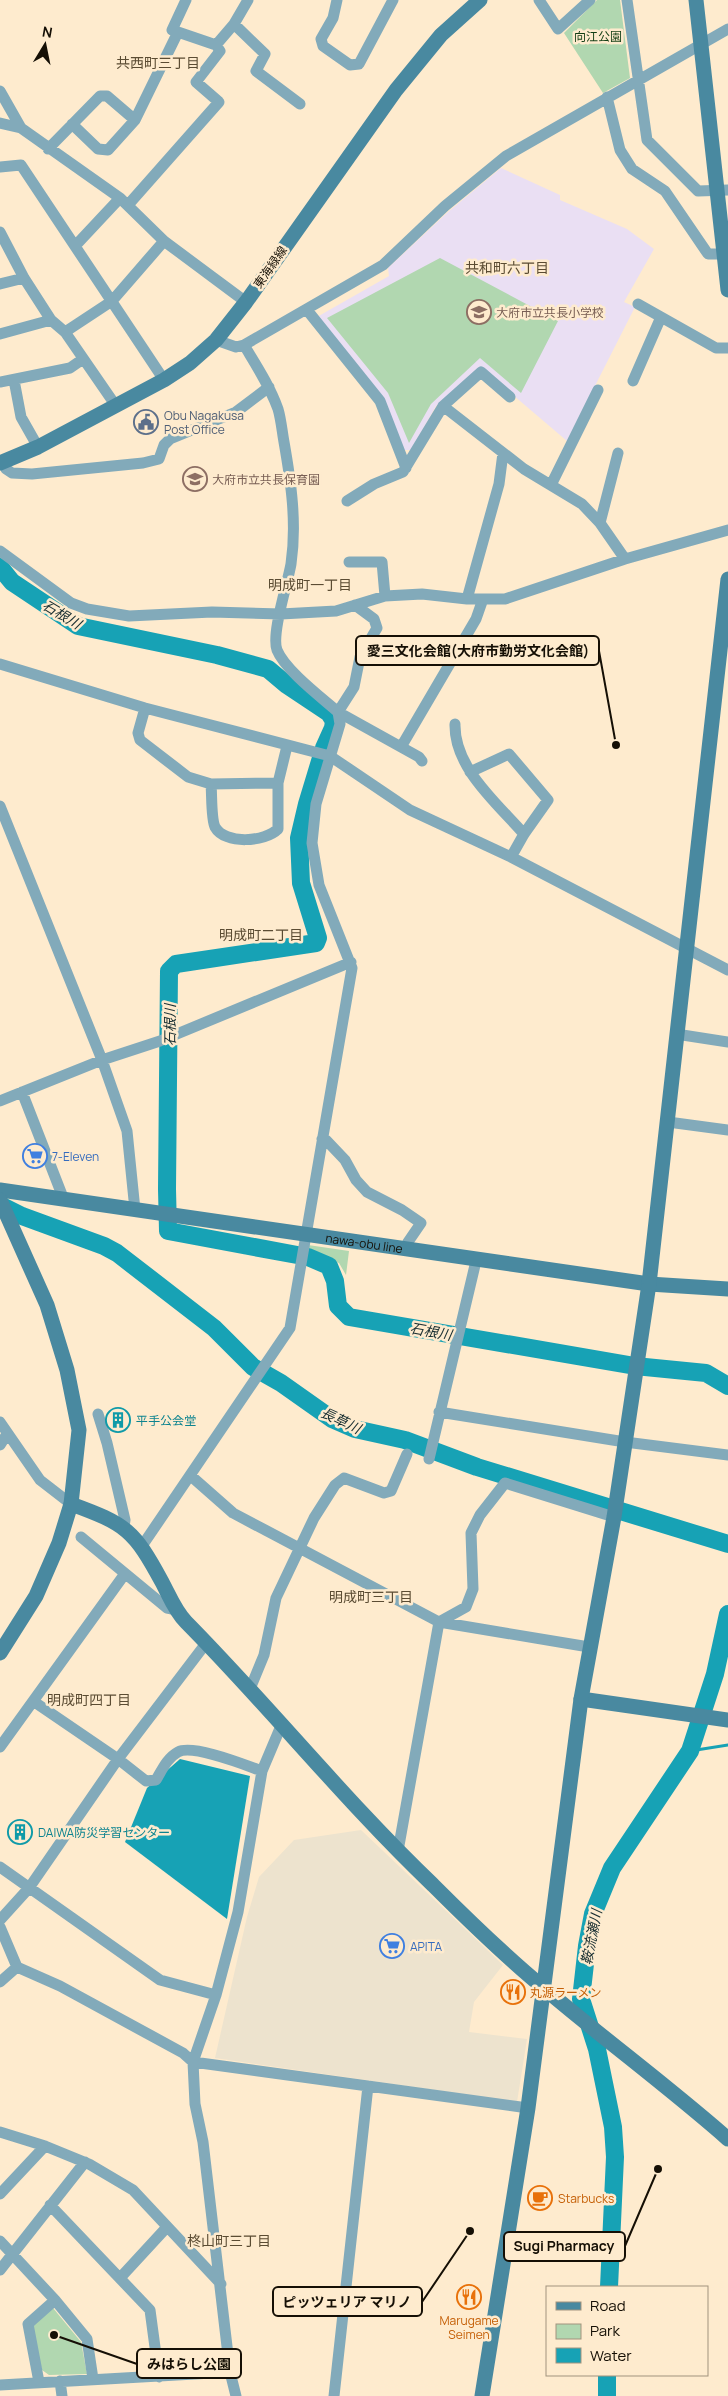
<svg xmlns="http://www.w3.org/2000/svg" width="728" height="2396" font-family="Manrope,'Noto Sans JP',sans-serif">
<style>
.commercial{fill:#ede3ce}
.education{fill:#eadff3}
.green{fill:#b1d7b0}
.water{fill:#17a2b5}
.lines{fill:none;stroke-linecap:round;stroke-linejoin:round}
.stream{stroke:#17a2b5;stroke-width:3}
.river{stroke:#17a2b5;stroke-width:18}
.street{stroke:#82aaba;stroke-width:11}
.secondary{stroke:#4989a0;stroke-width:15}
.labels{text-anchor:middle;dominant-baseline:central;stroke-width:5;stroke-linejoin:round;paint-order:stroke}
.park-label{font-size:12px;fill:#123e14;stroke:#feebce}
.street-label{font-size:12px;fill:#150f05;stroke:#feebce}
.education-label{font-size:12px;fill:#785e54;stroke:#feebce;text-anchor:start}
.service-label{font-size:12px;fill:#4e5e75;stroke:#feebce;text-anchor:start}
.shop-label{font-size:12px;fill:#366cbe;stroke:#feebce;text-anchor:start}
.culture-label{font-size:12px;fill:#0d838f;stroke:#feebce;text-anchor:start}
.food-label{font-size:12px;fill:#c56008;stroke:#feebce;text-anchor:start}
.neighbourhood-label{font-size:14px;fill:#5b4c33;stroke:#feebce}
.water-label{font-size:14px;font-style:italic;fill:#182e31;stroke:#feebce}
.leader{fill:none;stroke:#150f05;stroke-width:2}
.callout-dot{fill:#150f05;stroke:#feebce;stroke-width:2}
.callout{fill:#feebce;stroke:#150f05;stroke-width:2}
.callout-label{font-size:14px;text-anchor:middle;font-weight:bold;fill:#150f05}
</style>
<rect width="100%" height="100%" fill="#feebce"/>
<path class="commercial" d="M361,1830L503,1965L474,2002L469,2032L527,2039L517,2102L215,2058L247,1917L259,1877L294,1840Z"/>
<path class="education" d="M501,168L560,195V200L627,229L654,249L624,302L635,307L567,441L480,367L436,406L411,450H404L383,398L317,317L389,276L388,268L448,212Z"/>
<path class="green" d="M597,0H620L630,78L603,93L564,33Z
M440,258L558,321L521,393L480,358L431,404L409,443L388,393L327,318Z
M308,1245L349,1251L346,1275L339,1263L307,1252Z
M53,2308L81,2342L87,2374L49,2375L42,2370L31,2328Z"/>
<path class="water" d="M180,1759L250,1776L227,1919L125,1842L147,1788Z"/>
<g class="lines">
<path class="stream" d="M690,1751L728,1745"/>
<path class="river" d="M0,567L12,582L78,626L217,655L268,669L287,685L329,713L334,721L333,728L324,748L307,804L299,838L301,883L318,938L316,943L176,964L169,971L167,1189L168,1231L308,1257L329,1266L335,1281L338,1306L349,1317L635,1366L706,1373L728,1386
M0,1205L22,1216L104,1246L117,1253L214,1328L253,1367L281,1383L332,1419L355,1429L405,1440L477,1467L728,1544
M609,2287L615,2157L613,2127L597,2049L581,1999L587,1946L593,1914L612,1868L690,1751L715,1674L728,1614
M607,2396V2375"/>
<path class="street" d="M186,0L172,30L216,45
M337,0L333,18L321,39L323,46L350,65L359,64L393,0
M539,0L558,29L590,0
M627,0L647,140L698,191L728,190
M234,24L265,54L256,71L300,104
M0,91L21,128L120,198L164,241L246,302
M607,97L620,150L632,169L665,191L708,254H723
M0,123L21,128
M72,124L98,149L108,150L135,120L178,32
M48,149L100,96H107L135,120
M0,167L21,165L164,380
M128,205L219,102L196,82L220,51L216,45L234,24L248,0
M0,232L24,278L51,320L65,332L116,406
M76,245L120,198
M0,284L24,278
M638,304L716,348H728
M307,310L380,401L406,468
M65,332L112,301L164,241
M0,334L51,320
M216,340L236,347L244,345L383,265L445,206L506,156L728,29
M14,380L21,417L38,447
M633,381L661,317
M0,382L70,368L83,359
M443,406L524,469L582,504L600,523L625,559
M3,462L6,469L12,473L32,474L143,463L159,459L164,445L170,439L236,412L269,387
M551,485L598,390
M347,501L374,484L403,472L443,406L481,372L510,397
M600,523L618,453
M0,551L71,603L87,609L129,616L212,612L281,614L336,611L385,596L422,594L467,599H505L625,559L728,530
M349,562H382L385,596
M467,599L499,484L503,453
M355,605L374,619L377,628L360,657L354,687L338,712L419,757L422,761
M0,664L145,708L330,756L410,810L511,857L728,970
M145,708L138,733L140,740L188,777L211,784L278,783
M455,724C454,768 497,803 524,834
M401,747L476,619L483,599
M470,772L509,754L548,800L524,834L511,857
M211,784C212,794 211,819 215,827C225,845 265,842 278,829V783L287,746
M0,806L102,1060L127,1131L135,1210
M676,1034L728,1042
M22,1092L64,1200
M0,1101L102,1060L160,1041L351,962
M668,1122L728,1130
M322,1139L326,1140L345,1160L356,1180L367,1192L402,1210L421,1223L408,1242L406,1250
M439,1412L625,1442L728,1455
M98,1414L107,1443L125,1520L124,1527
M0,1422L40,1480L71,1504
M0,1445L7,1434
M429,1459L476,1261
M191,1476L233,1513L439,1622L589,1647
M81,1537L167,1608L177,1610
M142,1546L290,1328L352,968L319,885L312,843L316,804L340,724L338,712C322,698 285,670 277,650C271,634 288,582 291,564C297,523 291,482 284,442C282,431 281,419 278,409C270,386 256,365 244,345
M439,1622L466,1607L473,1589L471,1533L480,1515L505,1483L614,1517
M250,1689L264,1655L276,1598L314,1518L335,1485L344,1478L384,1493L391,1491L407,1454
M33,1701L118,1759L146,1781L156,1780C162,1770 167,1758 178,1752C193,1744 245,1765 262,1771
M0,1747L124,1575
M398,1851L439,1622
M0,1867L160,1980L216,1995
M0,1920L29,1888L118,1759L207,1642
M0,1927L17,1967L60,1986L183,2053L193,2062L528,2108
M0,1982L17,1967
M0,2132L45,2146L89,2164L133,2190L221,2284
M0,2194L45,2146
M50,2205L150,2310L159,2377
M0,2241L55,2300L87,2339L93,2379
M0,2270L85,2162
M120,2278L167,2227
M60,2381L62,2396
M39,2382L28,2324L55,2300
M0,2385L230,2372
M236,2396L230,2372L203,2142L195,2104L193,2062L216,1995L238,1912L262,1771L281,1726
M334,2396L368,2086"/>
<g class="secondary">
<path d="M696,0L728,290"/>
<path d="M0,463L38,447L164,380L190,363L216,340L246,302L396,90L441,35L480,0"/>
<path id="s1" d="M0,1190L649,1284L728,1289"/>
<path d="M0,1200L47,1305L67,1370L79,1430L71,1504L59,1543L36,1596L0,1653"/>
<path d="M71,1504C126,1524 134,1530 162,1582C169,1595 175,1611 186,1622C270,1707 346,1802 433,1885C469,1921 506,1957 545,1989C605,2040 669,2087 728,2139"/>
<path d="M581,1699L728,1720"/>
<path d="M482,2396L528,2108L581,1699L614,1517L649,1284L728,579"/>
</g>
</g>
<defs>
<symbol id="school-ring" viewBox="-11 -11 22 22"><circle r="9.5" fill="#feebce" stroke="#8d6e63" stroke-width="1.5"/><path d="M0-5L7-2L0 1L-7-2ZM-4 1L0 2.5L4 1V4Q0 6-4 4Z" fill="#8d6e63"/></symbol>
<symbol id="civic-ring" viewBox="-11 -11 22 22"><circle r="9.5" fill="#feebce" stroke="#5c6f8a" stroke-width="1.5"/><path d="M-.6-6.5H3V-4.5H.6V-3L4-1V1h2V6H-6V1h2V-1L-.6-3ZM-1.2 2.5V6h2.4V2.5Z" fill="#5c6f8a"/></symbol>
<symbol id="supermarket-ring" viewBox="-11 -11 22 22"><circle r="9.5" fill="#feebce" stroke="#3f7fe0" stroke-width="1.5"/><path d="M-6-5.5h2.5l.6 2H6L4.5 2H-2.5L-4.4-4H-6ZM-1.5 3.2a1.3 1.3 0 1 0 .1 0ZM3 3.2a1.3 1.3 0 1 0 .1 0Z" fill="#3f7fe0"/></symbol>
<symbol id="building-ring" viewBox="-11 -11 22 22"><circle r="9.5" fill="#feebce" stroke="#0f9aa8" stroke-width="1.5"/><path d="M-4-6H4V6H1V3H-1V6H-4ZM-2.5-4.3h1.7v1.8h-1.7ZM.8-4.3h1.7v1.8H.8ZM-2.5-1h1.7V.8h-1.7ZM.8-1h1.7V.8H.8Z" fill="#0f9aa8"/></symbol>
<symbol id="restaurant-ring" viewBox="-11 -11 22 22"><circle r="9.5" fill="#feebce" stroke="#e8710a" stroke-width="1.5"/><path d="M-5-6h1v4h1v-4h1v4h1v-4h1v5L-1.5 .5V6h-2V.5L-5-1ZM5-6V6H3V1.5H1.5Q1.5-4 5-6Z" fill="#e8710a"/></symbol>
<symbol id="cafe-ring" viewBox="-11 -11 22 22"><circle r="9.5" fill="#feebce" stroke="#e8710a" stroke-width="1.5"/><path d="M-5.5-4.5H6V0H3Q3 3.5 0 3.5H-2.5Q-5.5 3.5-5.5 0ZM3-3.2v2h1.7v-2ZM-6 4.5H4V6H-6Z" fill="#e8710a"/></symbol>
</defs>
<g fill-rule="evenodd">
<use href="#school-ring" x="465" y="298" width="28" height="28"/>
<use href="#civic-ring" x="132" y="408" width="28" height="28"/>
<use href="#school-ring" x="181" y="465" width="28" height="28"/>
<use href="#supermarket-ring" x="21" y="1142" width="28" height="28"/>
<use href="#building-ring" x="104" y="1406" width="28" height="28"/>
<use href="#building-ring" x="6" y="1818" width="28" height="28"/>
<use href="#supermarket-ring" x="378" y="1932" width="28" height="28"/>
<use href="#restaurant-ring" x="499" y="1978" width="28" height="28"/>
<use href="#cafe-ring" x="526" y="2184" width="28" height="28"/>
<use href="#restaurant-ring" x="455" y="2283" width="28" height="28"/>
</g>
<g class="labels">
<g class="park-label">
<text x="598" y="36">向江公園</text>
</g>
<g class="street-label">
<text transform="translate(270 267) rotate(-55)">東海緑線</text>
<text stroke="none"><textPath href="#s1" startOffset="368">nawa-obu line</textPath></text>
</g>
<g class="education-label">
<text x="496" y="312">大府市立共長小学校</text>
<text x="212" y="479">大府市立共長保育園</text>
</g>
<g class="service-label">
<text x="164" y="415">Obu Nagakusa<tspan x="164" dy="14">Post Office</tspan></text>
</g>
<g class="shop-label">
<text x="52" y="1156">7-Eleven</text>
<text x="410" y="1946">APITA</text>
</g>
<g class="culture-label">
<text x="136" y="1420">平手公会堂</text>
<text x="38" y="1832">DAIWA防災学習センター</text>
</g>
<g class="food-label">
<text x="530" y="1992">丸源ラーメン</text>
<text x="558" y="2198">Starbucks</text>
<text x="469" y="2320" text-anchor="middle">Marugame<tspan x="469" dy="14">Seimen</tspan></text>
</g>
<g class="neighbourhood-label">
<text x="158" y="62">共西町三丁目</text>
<text x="507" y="267">共和町六丁目</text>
<text x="310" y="584">明成町一丁目</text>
<text x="261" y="934">明成町二丁目</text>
<text x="371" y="1596">明成町三丁目</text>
<text x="89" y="1699">明成町四丁目</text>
<text x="229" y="2240">柊山町三丁目</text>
</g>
<g class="water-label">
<text transform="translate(62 614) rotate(31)">石根川</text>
<text transform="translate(169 1025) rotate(-90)">石根川</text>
<text transform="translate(431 1331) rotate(10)">石根川</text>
<text transform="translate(341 1420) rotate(25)">長草川</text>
<text transform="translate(591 1937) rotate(-79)">鞍流瀬川</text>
</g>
</g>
<path class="leader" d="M616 745L599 651M658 2169L625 2246M470 2231L422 2302M54 2335L137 2364"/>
<g class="callout-dot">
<circle cx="616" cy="745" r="5"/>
<circle cx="658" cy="2169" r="5"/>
<circle cx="470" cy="2231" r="5"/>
<circle cx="54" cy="2335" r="5"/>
</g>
<g class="callout">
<rect x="356" y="636" width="243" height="29" rx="5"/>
<rect x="504" y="2232" width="121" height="29" rx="5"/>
<rect x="273" y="2287" width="149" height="29" rx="5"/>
<rect x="137" y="2349" width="104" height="29" rx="5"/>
</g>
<g class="callout-label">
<text x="478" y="656">愛三文化会館(大府市勤労文化会館)</text>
<text x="564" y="2251">Sugi Pharmacy</text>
<text x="347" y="2307">ピッツェリア マリノ</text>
<text x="189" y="2369">みはらし公園</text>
</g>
<rect x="546" y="2286" width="162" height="90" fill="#feebce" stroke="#a1937e"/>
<rect x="556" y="2302" width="25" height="8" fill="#4989a0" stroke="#a1937e"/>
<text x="590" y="2311" font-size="15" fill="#150f05">Road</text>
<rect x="556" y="2324" width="25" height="15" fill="#b1d7b0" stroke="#a1937e"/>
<text x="590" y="2336" font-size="15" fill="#150f05">Park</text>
<rect x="556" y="2348" width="25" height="15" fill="#17a2b5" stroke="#a1937e"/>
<text x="590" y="2361" font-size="15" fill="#150f05">Water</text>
<g transform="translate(45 45) rotate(10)" stroke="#feebce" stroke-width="4" paint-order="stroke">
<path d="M0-4L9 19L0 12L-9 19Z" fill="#150f05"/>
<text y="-8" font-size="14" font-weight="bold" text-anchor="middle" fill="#150f05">N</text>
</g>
</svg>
